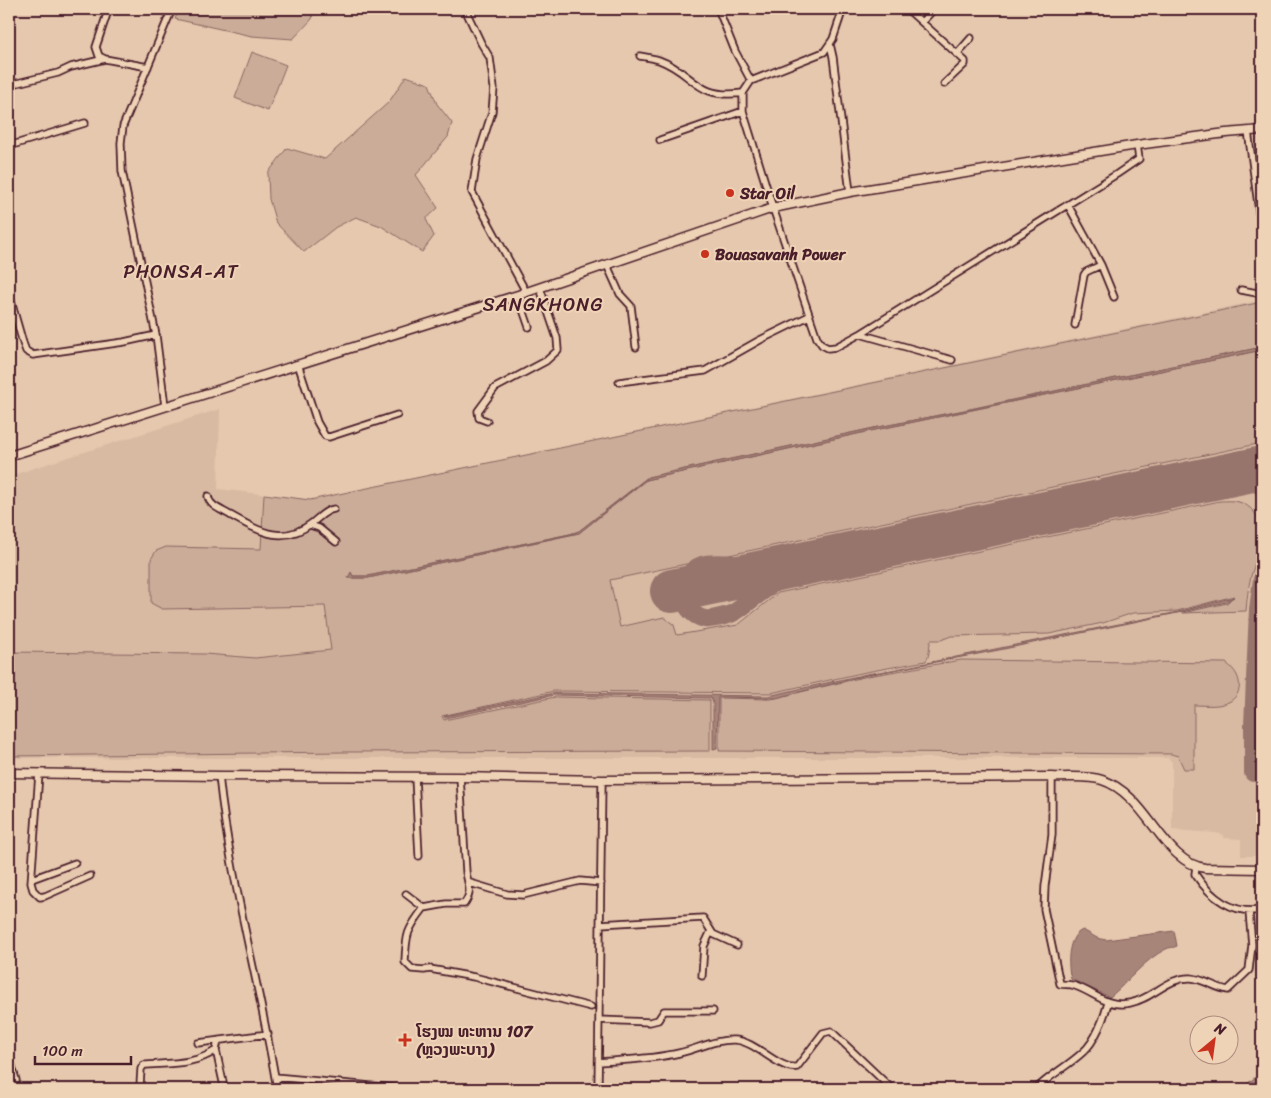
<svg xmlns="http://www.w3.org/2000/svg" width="1271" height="1098" font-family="Sriracha,'Noto Sans Lao',sans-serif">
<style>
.built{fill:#d8baa3}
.green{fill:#cbac98;stroke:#8a6662}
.water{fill:#a88579;stroke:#825c5a}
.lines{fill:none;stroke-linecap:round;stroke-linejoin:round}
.taxiway{stroke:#98746c;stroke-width:18}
.runway{stroke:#98746c;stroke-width:44}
.street-casing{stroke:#4a1f2b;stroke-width:9}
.secondary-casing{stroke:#4a1f2b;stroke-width:11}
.street{stroke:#efd3b6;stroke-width:5.5}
.secondary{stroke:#efd3b6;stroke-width:8}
.poi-dot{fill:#c8321e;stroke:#efd3b6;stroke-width:2}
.labels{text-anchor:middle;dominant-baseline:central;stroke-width:4;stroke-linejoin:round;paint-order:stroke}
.poi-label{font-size:16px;font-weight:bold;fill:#4a1f2b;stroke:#efd3b6;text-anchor:start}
.quarter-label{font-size:19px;letter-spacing:1px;fill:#4a1f2b;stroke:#efd3b6}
</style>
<rect width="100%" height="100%" fill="#e5c8ae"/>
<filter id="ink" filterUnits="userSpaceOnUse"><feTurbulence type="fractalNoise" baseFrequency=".02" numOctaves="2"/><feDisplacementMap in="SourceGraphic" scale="10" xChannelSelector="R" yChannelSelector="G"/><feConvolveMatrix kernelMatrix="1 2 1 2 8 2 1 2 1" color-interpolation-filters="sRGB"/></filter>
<g filter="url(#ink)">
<path class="built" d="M1262,300V839H1260V856H1241V839L1224,838V835L1216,833L1172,830V762L1168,758H9V476L220,409L218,489L310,500Z"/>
<path class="green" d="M179,9H314L312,19L293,39L252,36L175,19Z
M252,52L286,65L268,111L235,98Z
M406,76L429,84L437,104L452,123L448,137L416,175L438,208L426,219L434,236L422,252L381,226L356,217L336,227L304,252L276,223L269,199L268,173L287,148L325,159L389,102Z
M1262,302V347L975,408L874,428L648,477L579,531L570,534L368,576H353L351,573L349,578H368L579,533L645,481L650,479L875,430L1262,350V443L610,580L620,627L664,617L674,625L677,635L738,625L778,593L1220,501C1226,501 1233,500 1239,502C1256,507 1265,526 1261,543C1259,554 1254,565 1251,576C1248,588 1247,599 1246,611L1183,613L1227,603L1234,596L1177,611L1133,613L1103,623L1049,634L951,636L941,640H931C928,647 931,653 926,661L866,672L771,693L554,691L442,716L444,720L555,697L710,700V751L344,752L9,756V652L205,654L255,658L331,650L325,606L162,609L151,603V559L156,551L166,547L261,549L264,494L310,500Z
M961,660L1226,663C1246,677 1244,702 1218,705C1210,706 1202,705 1194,705V769H1184L1178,756L1171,754L719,751V698L771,699L868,676Z"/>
<path class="water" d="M1262,347V350L875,430L645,480L579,533L368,578H348L351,572L353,576H368L570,534L579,531L648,477L874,428L975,408Z
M1234,597L1226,602L1182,612L999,650L867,675L776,698L718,697L717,748L713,749V703L711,698L554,695L445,718L444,716L554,693L768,696L867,674L892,670L1178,612Z
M1083,930L1097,938L1106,940L1174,931L1177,946C1174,948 1169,947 1166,949C1144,960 1129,981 1110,997L1071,979C1067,965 1067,935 1083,930Z
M1262,1072V1089H1241Z"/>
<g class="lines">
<path class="taxiway" d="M1235,473L1248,477L1262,487
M775,570C760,567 715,560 702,565C677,574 677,613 705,619C712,620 721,617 728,615C736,613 743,606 750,601C765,590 779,579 794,569L805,563L815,561
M1253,773V725L1258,609L1262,579"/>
<path class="runway" d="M672,591L1262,468"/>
<defs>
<path id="street" d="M465,9L481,43L490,58L494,88L492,112L477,159L472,192L526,292
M716,9L719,11L735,51L751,81
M843,9L833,39L824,52L751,81L743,93V111L773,208L817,338L822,345L828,348L836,347L860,334L1117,174L1139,159L1137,145
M907,9L965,61V64L944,84
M922,22L934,9
M830,44L833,57L850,192
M957,54L971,38
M640,56C646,57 653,58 659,60C695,73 695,100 743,93
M105,59L99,56L96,47L107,14L108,9
M9,85L58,73L71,67L105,59L148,67
M1248,131L1262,234
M660,140L743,111
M9,146L85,123
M1068,205L1101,265L1114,297
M607,265L620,294L631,306L636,347
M1241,290L1257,293L1262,290
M9,294L23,343L26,351L33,355L124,342L156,335
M518,295L529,327
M1075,325L1084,275L1086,272L1101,265
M860,334L952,360
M298,364L317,422L325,436L329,437L397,415
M619,382L705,371L760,340L809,316
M165,406L156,335L122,171L121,143L123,126L172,9
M487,421L479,418L478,411L495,388L546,361L558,350L557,338L540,288
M208,496C209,506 222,510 230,515C259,531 282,546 312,523C319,518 325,510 334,509
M310,525L319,528L336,542
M39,774L31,883L33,890L40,897L45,896L90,876
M219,776C230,881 260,985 277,1089
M415,777L419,856
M460,777L466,872C468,885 473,892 464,904H446L424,908C407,930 406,934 405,962L412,969L424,970L430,969L474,977L591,1007
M1052,777V835L1045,886L1044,909L1060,984C1064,985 1069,984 1072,985C1094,991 1105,1008 1130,1003C1153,999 1167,977 1191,978C1204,979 1215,988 1228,990L1249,970L1252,945L1249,912
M1196,867L1195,874C1210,897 1233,915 1262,910
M32,879L75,863
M470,883L507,894L523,895L580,881L601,883
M406,894L424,908
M600,924L703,918L713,934L737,945
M702,976L704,946L711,931
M599,1020L650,1022L658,1020L664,1011H713
M198,1043L268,1034
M216,1050L223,1082
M9,1056L16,1080V1089
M599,1062C625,1060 653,1059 679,1053C698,1049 715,1039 735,1040C756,1041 780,1071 797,1067L823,1033L831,1031L892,1089
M275,1077L404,1089
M140,1085L141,1069L144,1065C168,1063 196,1065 216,1050L218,1041
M598,1089L602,780
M1036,1089C1050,1075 1068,1066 1083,1052C1095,1042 1104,1018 1108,1003"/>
<path id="secondary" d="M9,456L518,295L773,208L850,192L1137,145L1226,133L1262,130
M9,773L219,776L460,777L602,780L1052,777C1068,778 1087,775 1102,780C1147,794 1163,863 1205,868L1262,869"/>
</defs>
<use href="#street" class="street-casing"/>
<use href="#secondary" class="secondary-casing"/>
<use href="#street" class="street"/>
<use href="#secondary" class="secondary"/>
</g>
</g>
<g class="poi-dot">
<circle cx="730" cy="193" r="5"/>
<circle cx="705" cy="254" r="5"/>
<path d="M402.5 1032.5h5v5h5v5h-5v5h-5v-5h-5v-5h5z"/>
</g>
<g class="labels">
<g class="poi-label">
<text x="740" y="193">Star Oil</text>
<text x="715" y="254">Bouasavanh Power</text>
<text x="416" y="1031">ໂຮງໝ ທະຫານ 107<tspan x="416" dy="18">(ຫຼວງພະບາງ)</tspan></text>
</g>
<g class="quarter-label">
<text x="181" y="271">PHONSA-AT</text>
<text x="543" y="304">SANGKHONG</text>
</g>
</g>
<rect width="1271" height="1098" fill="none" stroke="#efd3b6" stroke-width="30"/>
<rect x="15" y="15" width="1241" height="1068" fill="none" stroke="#4a1f2b" stroke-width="2" filter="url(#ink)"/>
<g transform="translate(1214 1040) rotate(29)"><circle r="24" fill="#efd3b6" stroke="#ad8b7e"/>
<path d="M0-4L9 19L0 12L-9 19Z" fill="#c8321e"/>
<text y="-8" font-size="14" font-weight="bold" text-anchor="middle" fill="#4a1f2b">N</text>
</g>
<path d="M35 1056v8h96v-8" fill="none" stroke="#4a1f2b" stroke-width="2.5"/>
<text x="42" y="1056" font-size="15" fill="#4a1f2b" stroke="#efd3b6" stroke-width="4" paint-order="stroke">100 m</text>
</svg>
